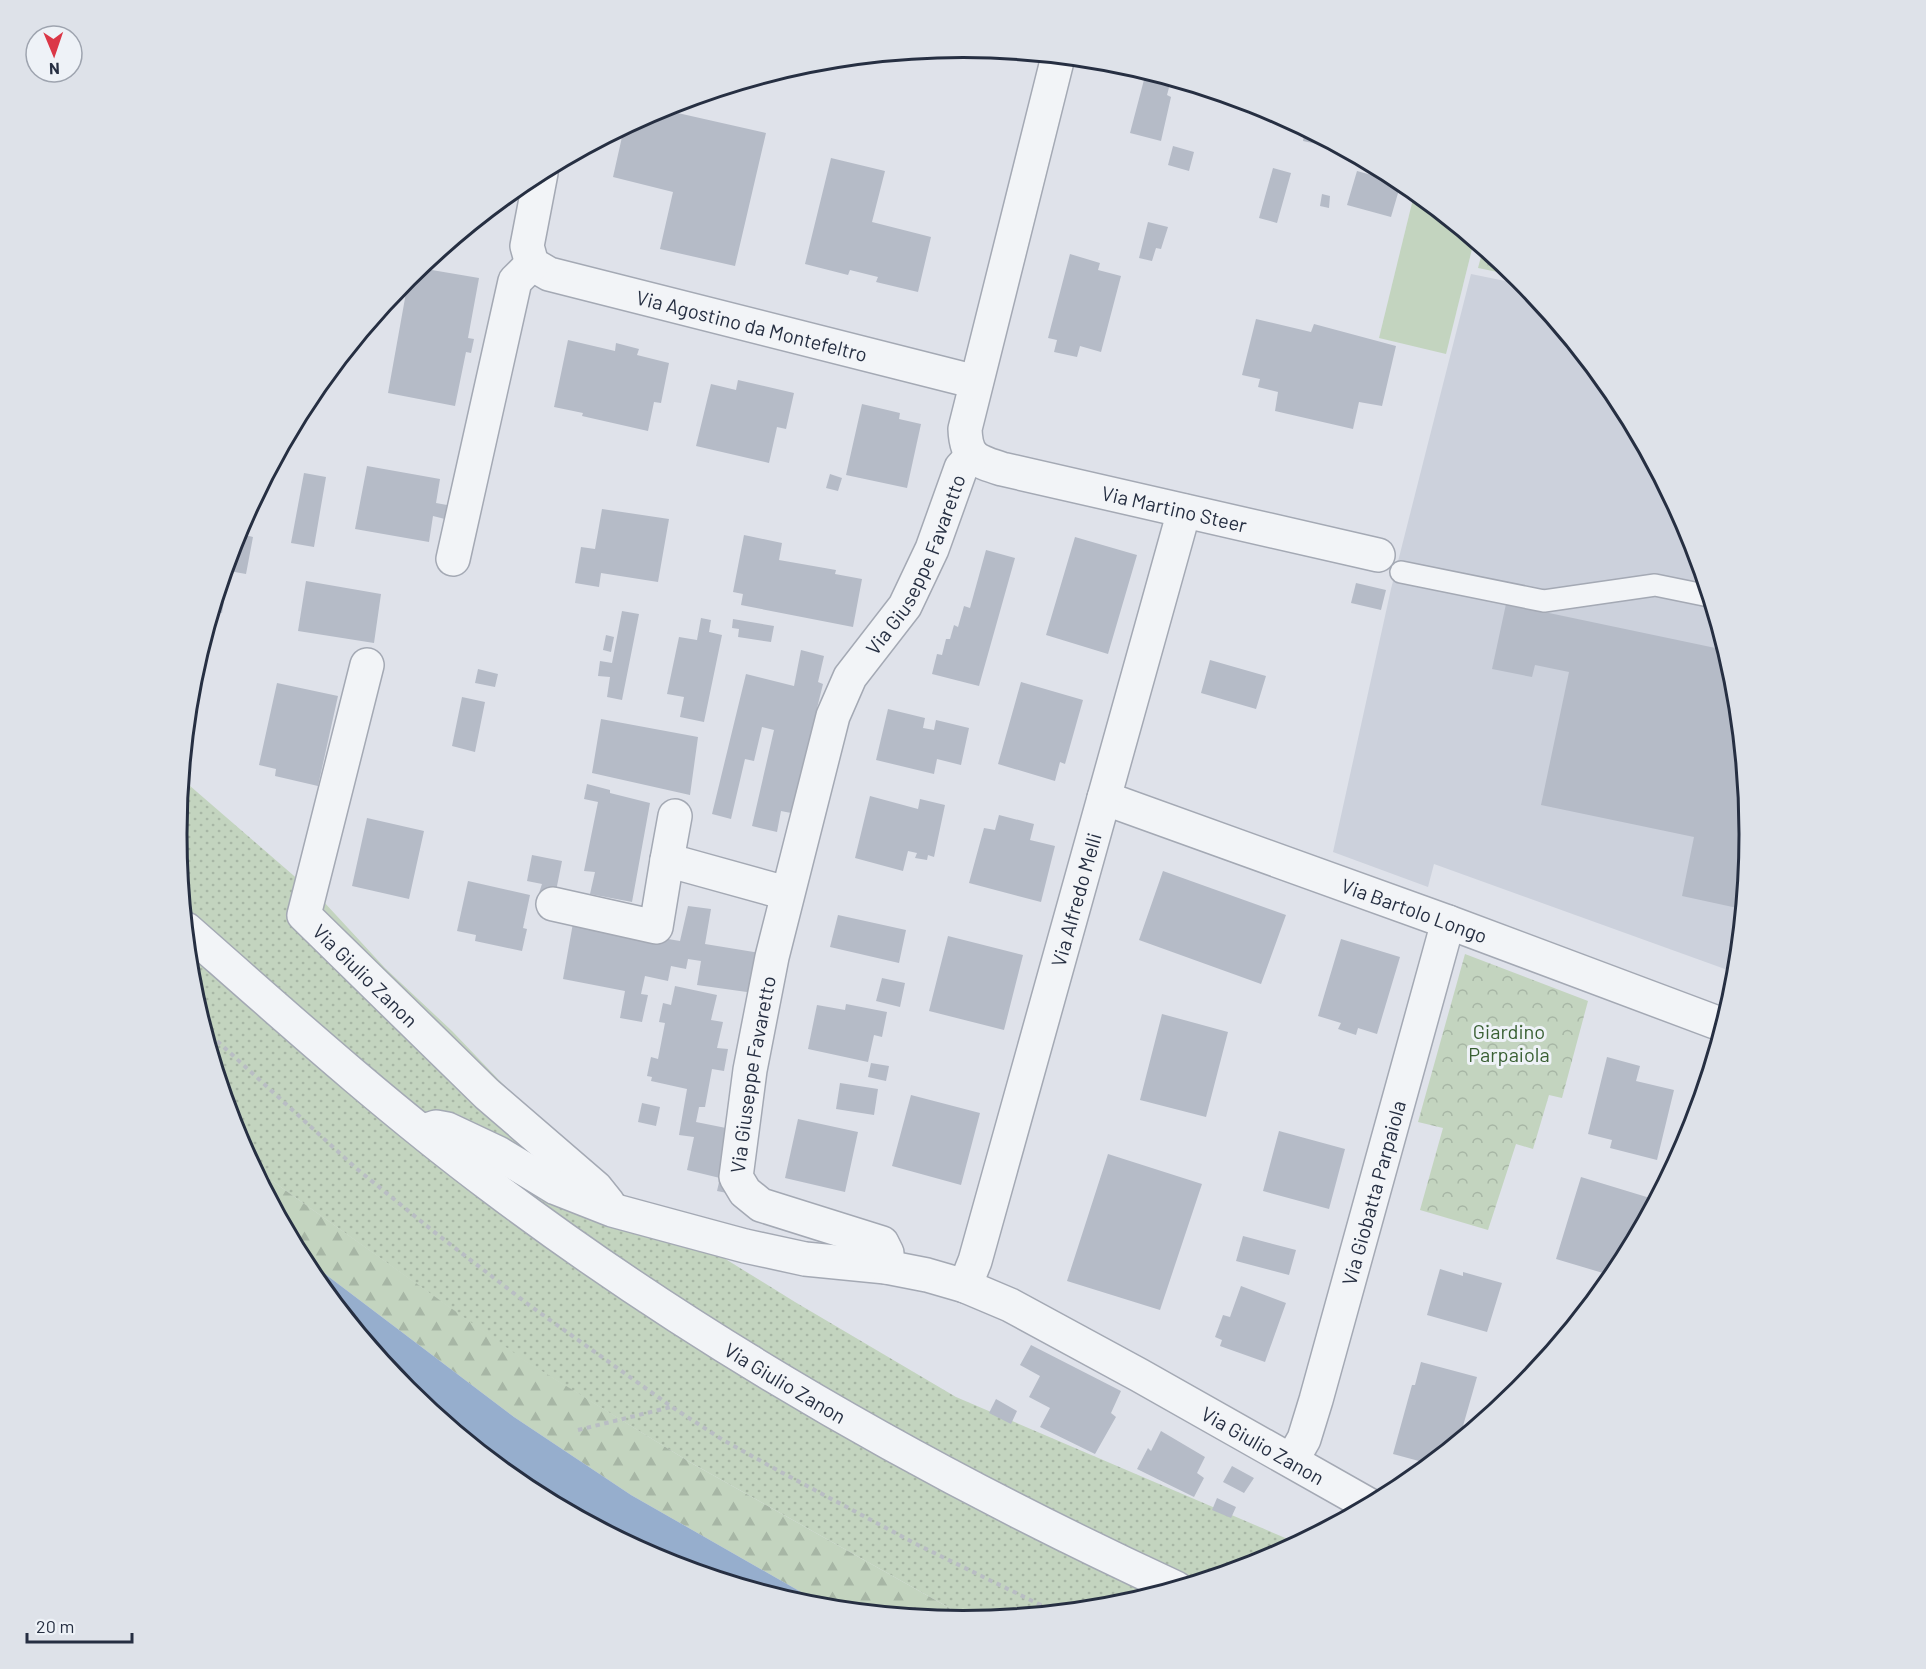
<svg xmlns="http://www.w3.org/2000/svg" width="1926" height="1669" font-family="Barlow,sans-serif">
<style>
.built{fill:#ccd1dc}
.grass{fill:url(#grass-dots)}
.forest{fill:url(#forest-firs)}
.park{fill:url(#park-crowns)}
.pitch{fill:#c3d4bf}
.water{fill:#96aecd}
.building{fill:#b5bbc7}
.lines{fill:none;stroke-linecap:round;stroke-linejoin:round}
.service-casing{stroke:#a4a9b4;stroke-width:24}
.minor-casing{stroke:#a4a9b4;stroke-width:36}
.tertiary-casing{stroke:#a4a9b4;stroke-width:36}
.path{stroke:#b9bdc4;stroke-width:4;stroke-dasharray:4.5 4.5;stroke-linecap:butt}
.service{stroke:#f2f4f7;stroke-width:21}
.minor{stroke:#f2f4f7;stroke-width:33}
.tertiary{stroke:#f2f4f7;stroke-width:33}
.labels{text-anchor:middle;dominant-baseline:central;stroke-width:6;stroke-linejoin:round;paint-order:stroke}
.street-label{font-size:20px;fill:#262f42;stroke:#eef2f7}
.park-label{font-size:20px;fill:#385f32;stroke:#eef2f7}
.rim{fill:none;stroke:#262f42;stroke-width:3}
</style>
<defs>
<pattern id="grass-dots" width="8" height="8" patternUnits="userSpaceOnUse" patternTransform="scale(1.5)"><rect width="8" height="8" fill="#c3d4bf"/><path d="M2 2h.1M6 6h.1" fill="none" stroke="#a7b6a5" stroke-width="1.8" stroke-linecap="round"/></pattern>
<pattern id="forest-firs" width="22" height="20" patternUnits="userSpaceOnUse" patternTransform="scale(1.5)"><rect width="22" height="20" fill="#c3d4bf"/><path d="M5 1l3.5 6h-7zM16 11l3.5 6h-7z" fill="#a7b6a5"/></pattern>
<pattern id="park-crowns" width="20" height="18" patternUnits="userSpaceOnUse" patternTransform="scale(1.5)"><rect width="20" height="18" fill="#c3d4bf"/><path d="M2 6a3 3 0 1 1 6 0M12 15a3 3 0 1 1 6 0" fill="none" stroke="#a7b6a5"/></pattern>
</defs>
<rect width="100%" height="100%" fill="#dfe2ea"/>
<path class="built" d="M1471,274L1525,285L1617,398L1690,534L1734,681L1749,835L1736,973L1434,864L1428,887L1333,852L1391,589Z"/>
<path class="grass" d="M182,779L323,901L385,968L452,1031L519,1101L630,1200L795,1302L956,1397L1297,1543L1264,1561L1116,1606L971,1620L693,1464L523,1360L254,1168L236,1135L192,988L177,834Z"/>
<path class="forest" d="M254,1168L524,1360L693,1464L971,1620L829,1608L631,1495L514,1417L300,1255Z"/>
<path class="park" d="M1483,249L1517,276L1478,268Z
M1465,954L1588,1001L1562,1098L1549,1095L1533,1149L1516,1144L1488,1230L1420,1210L1443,1128L1418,1122Z"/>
<path class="pitch" d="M1413,199L1426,202L1474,241L1446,354L1379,338Z"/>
<path class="water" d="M300,1255L514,1417L631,1495L829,1608L809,1606L662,1561L526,1488L407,1390L309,1271Z"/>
<path class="building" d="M1112,63L1171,80L1167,95L1171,97L1161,141L1130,133L1145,76L1111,68Z
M660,109L766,133L735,266L660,249L673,192L613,177L624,128Z
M1305,130L1328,142L1327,146L1303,141Z
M1173,146L1194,152L1189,171L1168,165Z
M831,158L885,171L872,222L931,237L918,292L876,282L878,277L850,270L848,275L805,264Z
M1273,168L1291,173L1277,223L1259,218Z
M1357,171L1401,183L1391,217L1347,205Z
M1322,194L1330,196L1329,208L1320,206Z
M1148,222L1168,227L1161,249L1156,248L1152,261L1139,258Z
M1070,254L1100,263L1098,270L1121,276L1101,352L1080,346L1077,357L1054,352L1057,340L1048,338Z
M420,268L479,278L468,338L474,339L471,353L466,352L455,406L388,393L409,276Z
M1256,319L1311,332L1314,324L1396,346L1382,406L1359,402L1353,429L1275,411L1278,392L1258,387L1260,379L1242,375Z
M568,340L615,351L616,343L639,349L637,355L669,363L661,403L654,402L648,431L582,416L583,413L554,407Z
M738,380L794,393L786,429L777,427L769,463L696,446L711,384L736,390Z
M862,404L900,413L899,419L921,424L907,488L846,475Z
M367,466L440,479L436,503L447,505L445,519L433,516L429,542L355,529Z
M304,473L326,477L314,547L291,543Z
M830,474L842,478L838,491L826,488Z
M602,509L669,519L658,582L601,573L599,587L575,583L581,547L595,549Z
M243,521L241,534L253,537L246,574L229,571L222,613L213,612L237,533Z
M744,535L782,543L779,560L836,570L835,574L862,579L853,627L741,605L743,594L733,592Z
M1075,537L1137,555L1108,654L1046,635Z
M986,550L1015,558L979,686L932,674L937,654L942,655L946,639H950L954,625L958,627L964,606L970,608Z
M306,581L381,594L374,643L298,631Z
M1356,583L1386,590L1381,610L1351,603Z
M1506,604L1725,650L1734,681L1749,835L1742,909L1682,896L1694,837L1541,805L1569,672L1535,665L1532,677L1492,669Z
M622,611L639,614L622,700L607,697L610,677L598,676L600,661L612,663Z
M701,618L711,620L709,632L722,635L704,722L680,717L684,697L667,694L679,637L697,640Z
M733,619L774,626L771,642L738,637L739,629L732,628Z
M606,635L614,637L611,652L603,650Z
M801,650L824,656L818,682L823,684L791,813L781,811L777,832L752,826L774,730L762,727L754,761L745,759L731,819L712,814L746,674L794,686Z
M1210,660L1266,676L1256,709L1201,693Z
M478,669L498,674L495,687L475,683Z
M1021,682L1083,700L1065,764L1060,762L1055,781L998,764Z
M277,683L338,696L318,786L275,776L276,769L259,765Z
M462,697L485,702L475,752L452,746Z
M888,709L925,718L923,728L934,730L936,720L969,728L961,765L937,759L934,774L876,760Z
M601,719L698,737L690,795L592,773Z
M587,784L610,790V793L650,803L632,902L590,894L595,872L584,871L598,802L584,799Z
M870,796L918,809L920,799L945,805L934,857L928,855L927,860L915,858L917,853L908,851L903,871L855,858Z
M999,815L1034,824L1030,840L1055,846L1041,902L969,883L984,828L995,830Z
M367,818L424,831L409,899L352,886Z
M532,855L562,861L555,896L539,893L542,884L527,881Z
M1163,871L1286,915L1261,984L1139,940Z
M468,881L530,895L523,928L527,929L522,951L475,941L476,935L457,931Z
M688,906L711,909L705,944L760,953L754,993L697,985L701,961L688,959L686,969L671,966L668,981L645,976L641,994L648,995L642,1022L620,1018L625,991L563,979L573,923L680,941Z
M838,915L906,930L899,963L830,947Z
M948,936L1023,955L1004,1030L929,1011Z
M1341,939L1400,957L1377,1034L1358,1028L1356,1035L1338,1029L1341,1023L1318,1016Z
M882,978L905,983L900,1007L876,1001Z
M675,986L717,995L711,1020L723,1022L717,1048L728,1049L724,1071L712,1069L705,1107H699L696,1122L731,1129L720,1178L687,1170L694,1137L679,1135L687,1089L651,1081L652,1077L647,1076L651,1057L658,1059L665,1023L659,1022L663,1003L671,1005Z
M846,1004L887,1012L882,1037L874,1035L868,1062L808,1049L817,1005L845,1010Z
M1162,1014L1228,1032L1206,1117L1140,1100Z
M1607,1057L1640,1066L1636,1081L1674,1090L1657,1160L1610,1148L1612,1140L1588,1134Z
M871,1063L889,1066L886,1081L868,1077Z
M840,1083L878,1089L874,1115L836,1109Z
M911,1095L980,1113L961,1185L892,1166Z
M642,1103L660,1107L656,1126L638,1122Z
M798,1119L858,1132L845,1192L785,1178Z
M1279,1131L1345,1149L1329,1209L1263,1191Z
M1108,1154L1202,1184L1160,1310L1067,1281Z
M1581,1177L1650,1198L1640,1228L1613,1276L1556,1259Z
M720,1178L729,1180L727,1193L717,1191Z
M1243,1236L1296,1250L1289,1275L1236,1261Z
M1440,1269L1463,1276V1272L1502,1283L1487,1332L1427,1315Z
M1241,1286L1286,1303L1265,1362L1220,1346L1222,1340L1215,1337L1223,1315L1230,1317Z
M1031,1345L1121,1391L1111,1413L1116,1417L1095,1454L1040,1427L1050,1408L1029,1397L1040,1376L1020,1365Z
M1421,1362L1477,1377L1459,1440L1430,1464L1393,1454L1412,1385H1415Z
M996,1399L1017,1411L1011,1424L989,1413Z
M1161,1431L1205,1457L1197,1473L1204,1478L1194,1497L1137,1469L1148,1448L1151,1451Z
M1232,1466L1254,1478L1244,1493L1223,1482Z
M1217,1498L1236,1507L1231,1518L1212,1510Z"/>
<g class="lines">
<defs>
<path id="service" d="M1401,572L1544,601L1655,585L1709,596"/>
<g id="minor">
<path id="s1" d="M1058,57L965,429C966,458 976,461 1002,469L1378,555"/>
<path id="s2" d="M541,173L527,246L532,264L549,274L976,382"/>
<path d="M453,559L515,281L532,264"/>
<path id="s3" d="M367,665L304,915L487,1094L596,1188L608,1203"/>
<path id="s4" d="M1104,798L1448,922L1723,1025"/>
<path d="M675,816L667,860L786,893"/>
<path d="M553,904L656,927L667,860"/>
<path id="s5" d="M424,1131L436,1127L447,1129L498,1153L556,1188L612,1210L745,1246L805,1259L886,1267L927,1275L965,1286L1010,1305L1139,1375L1369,1505"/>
<path id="s6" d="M886,1267L887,1253L882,1243L761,1205L745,1192L736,1177L750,1070L772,957L833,716L850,677L905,606L932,549L961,468L972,456"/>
<path id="s7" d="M965,1286L975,1261L1184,511"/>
<path id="s8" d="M1292,1460L1304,1439L1316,1400L1448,922"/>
</g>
<g id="tertiary">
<path id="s9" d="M186,929C286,1017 387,1108 494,1188C705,1347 936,1477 1176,1588"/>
</g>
</defs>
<use href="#service" class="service-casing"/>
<use href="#minor" class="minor-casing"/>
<use href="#tertiary" class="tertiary-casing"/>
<path class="path" d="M204,1029L357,1169L433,1231L529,1305L672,1407L723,1440L779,1471L918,1545L1055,1612
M578,1430L671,1407"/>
<use href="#service" class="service"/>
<use href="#minor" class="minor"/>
<use href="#tertiary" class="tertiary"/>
</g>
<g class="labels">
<g class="street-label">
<text stroke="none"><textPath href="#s2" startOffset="322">Via Agostino da Montefeltro</textPath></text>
<text stroke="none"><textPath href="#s1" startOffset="621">Via Martino Steer</textPath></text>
<text stroke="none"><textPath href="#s6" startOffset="836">Via Giuseppe Favaretto</textPath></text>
<text stroke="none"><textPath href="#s7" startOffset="402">Via Alfredo Melli</textPath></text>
<text stroke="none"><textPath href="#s4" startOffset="330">Via Bartolo Longo</textPath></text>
<text stroke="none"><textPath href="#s3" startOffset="344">Via Giulio Zanon</textPath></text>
<text stroke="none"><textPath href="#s6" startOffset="294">Via Giuseppe Favaretto</textPath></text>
<text stroke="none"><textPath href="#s8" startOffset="280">Via Giobatta Parpaiola</textPath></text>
<text stroke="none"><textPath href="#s9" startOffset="753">Via Giulio Zanon</textPath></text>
<text stroke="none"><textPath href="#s5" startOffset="908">Via Giulio Zanon</textPath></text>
</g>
<g class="park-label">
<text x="1509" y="1031">Giardino<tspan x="1509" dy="23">Parpaiola</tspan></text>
</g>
</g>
<path d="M0 0H1926V1669H0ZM187 834a776 776 0 1 1 1552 0a776 776 0 1 1-1552 0Z" fill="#dee2e9" fill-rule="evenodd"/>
<path class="rim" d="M187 834a776 776 0 1 1 1552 0a776 776 0 1 1-1552 0Z"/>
<g transform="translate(54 54) rotate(178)"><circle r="28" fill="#eef2f7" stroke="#9ea4af" stroke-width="1.5"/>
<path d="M0-4.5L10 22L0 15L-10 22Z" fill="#db3747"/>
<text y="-9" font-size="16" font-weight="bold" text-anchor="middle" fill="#262f42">N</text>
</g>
<path d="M27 1633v9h105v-9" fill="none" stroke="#262f42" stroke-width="3"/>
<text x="36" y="1633" font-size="18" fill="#262f42" stroke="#eef2f7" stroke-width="4.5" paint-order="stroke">20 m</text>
</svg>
